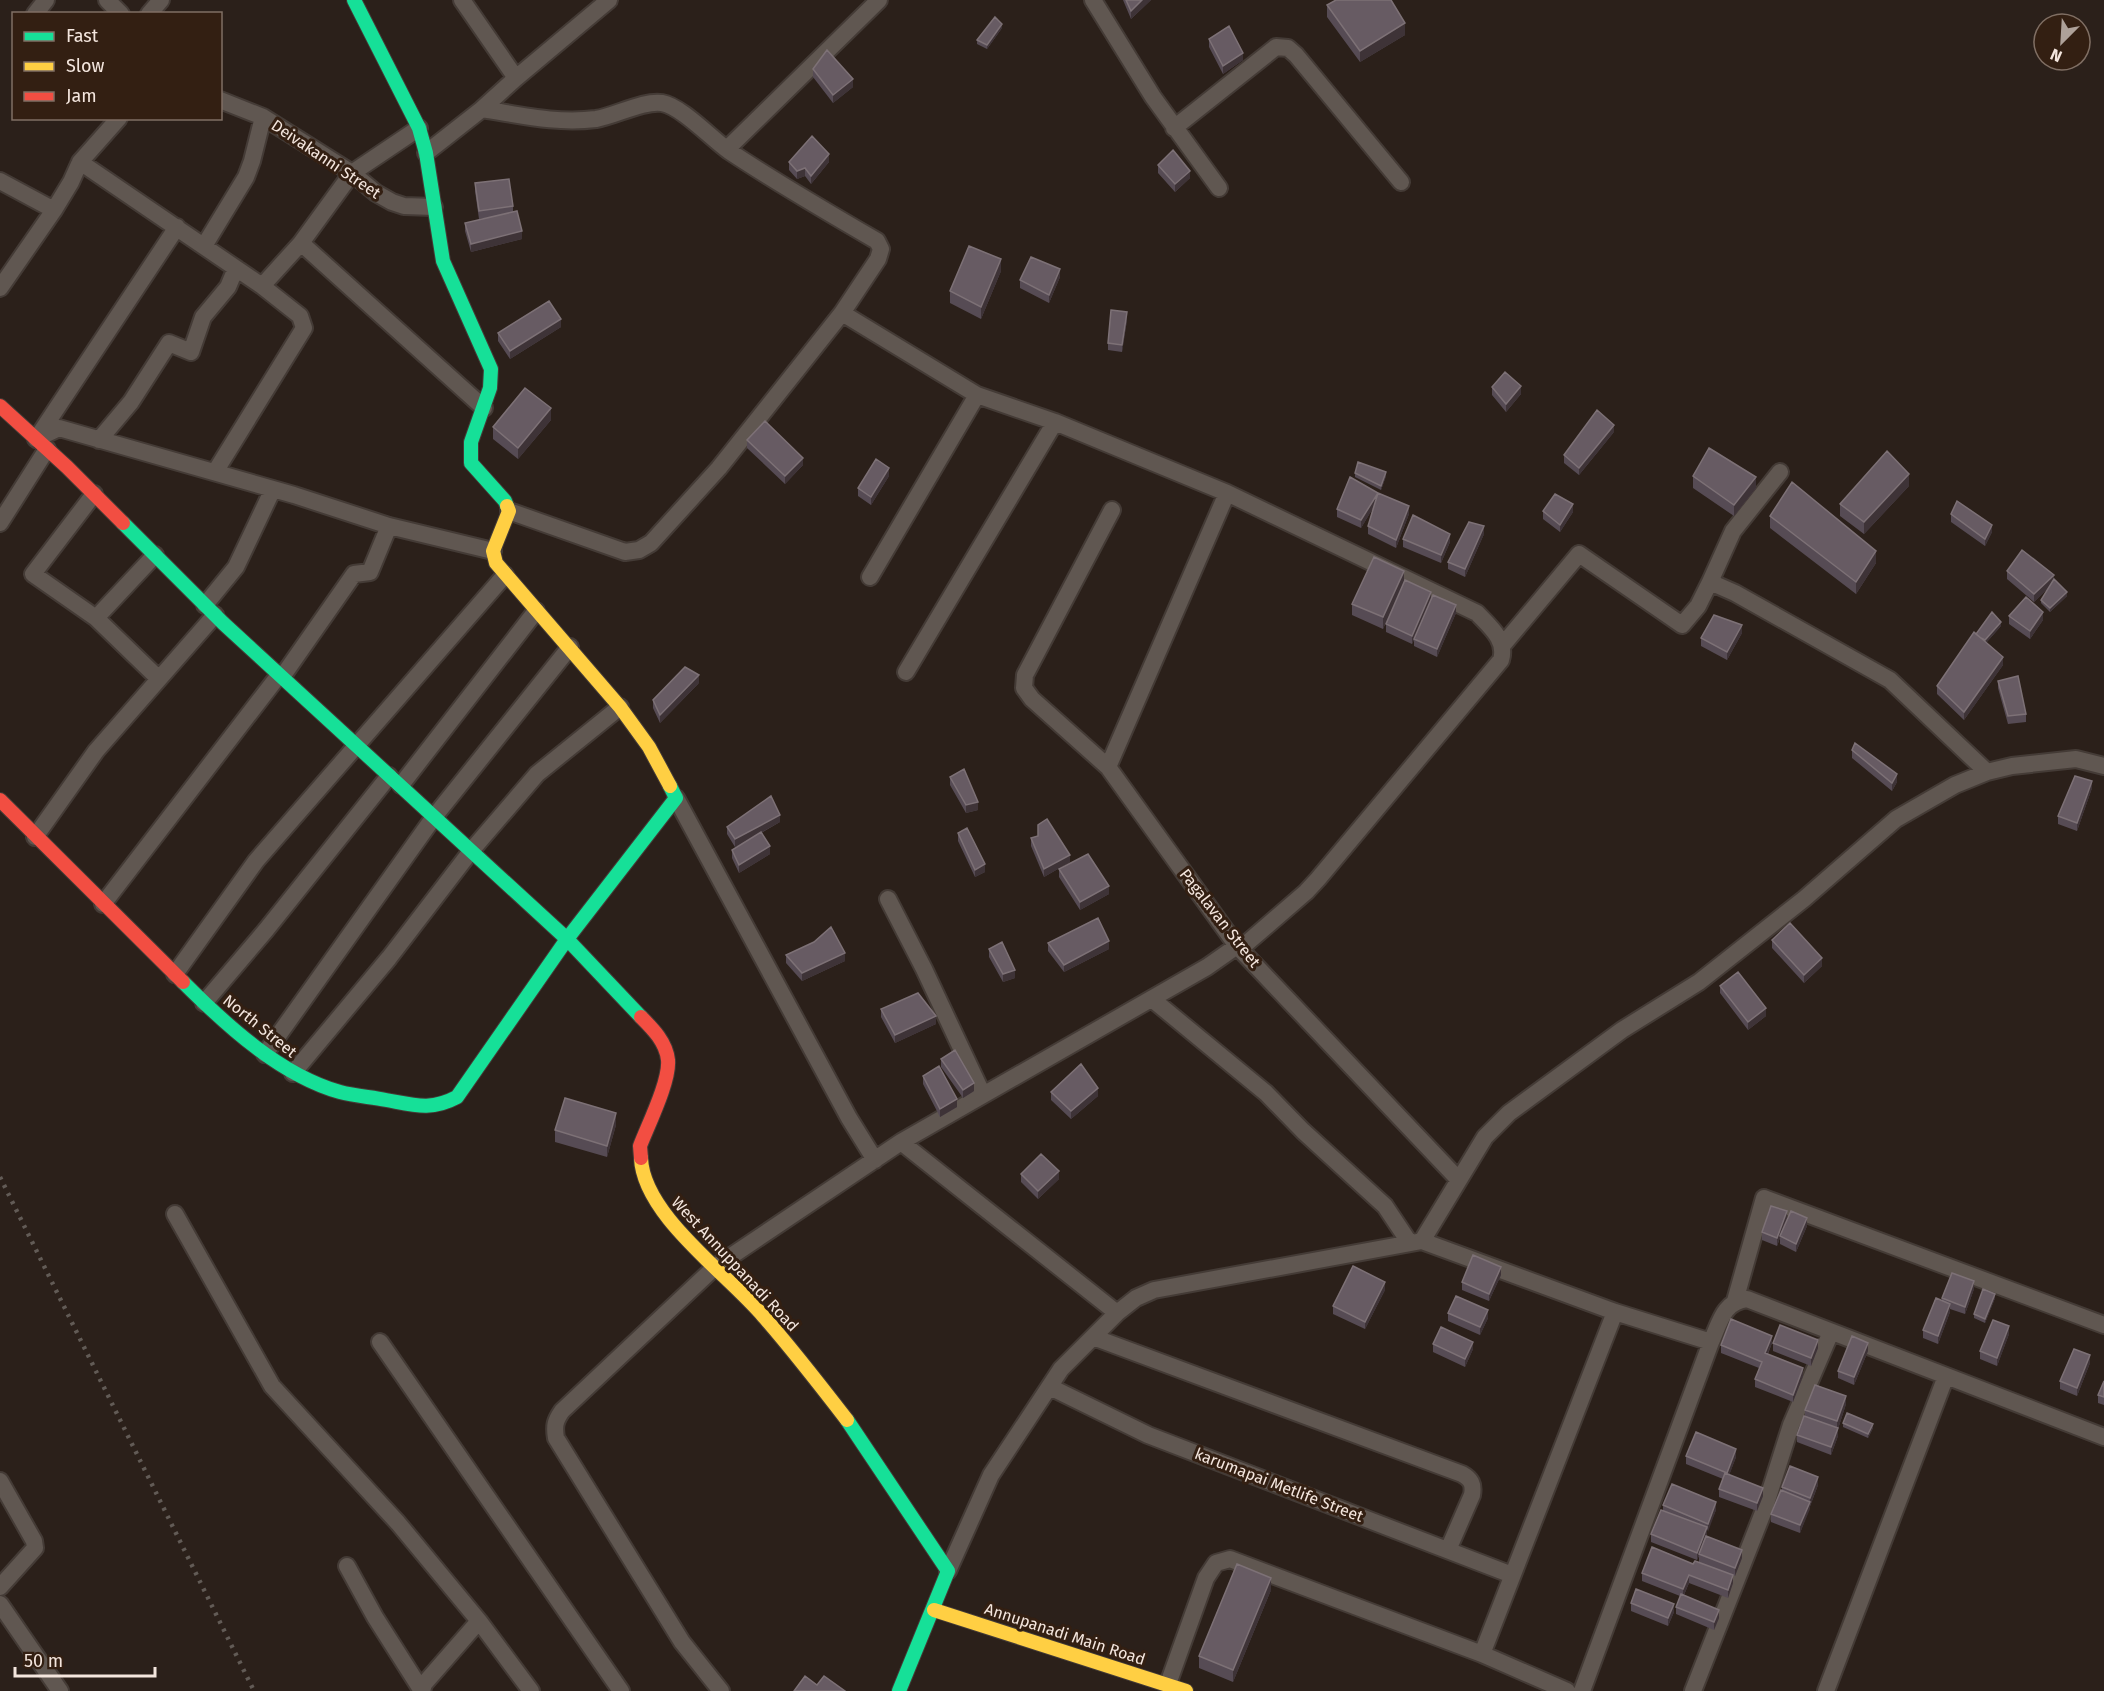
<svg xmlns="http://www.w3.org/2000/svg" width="2104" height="1691" font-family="'Fira Sans',sans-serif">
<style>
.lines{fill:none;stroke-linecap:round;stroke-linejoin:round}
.street-casing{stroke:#443b36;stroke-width:20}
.fast-casing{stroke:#443b36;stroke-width:16}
.slow-casing{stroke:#443b36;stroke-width:16}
.jam-casing{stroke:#443b36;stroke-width:16}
.street{stroke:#605751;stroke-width:16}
.fast{stroke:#16e098;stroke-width:14}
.slow{stroke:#ffcf43;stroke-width:14}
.jam{stroke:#f24e42;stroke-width:14}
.rail{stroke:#625b56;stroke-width:4.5;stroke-dasharray:3 6;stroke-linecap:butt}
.wall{fill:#564b54}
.shaded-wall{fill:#3e3337}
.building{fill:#675b63;stroke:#7d7176;stroke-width:1.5}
.labels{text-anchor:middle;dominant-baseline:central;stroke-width:6;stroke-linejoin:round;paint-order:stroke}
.street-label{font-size:16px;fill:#f4e6de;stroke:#331f12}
</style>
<rect width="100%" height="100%" fill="#2b201a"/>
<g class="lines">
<defs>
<path id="street" d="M107,0L121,14
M462,0L516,78
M1093,0L1153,97L1219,188
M35,14L46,0
M149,14L161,0
M220,100L263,117L352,173L376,193L392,202L404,206L434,207
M482,109L516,78L609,0
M419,128L352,173L301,243L484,408
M1174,128L1276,47L1288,48L1296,55L1401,182
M727,149L879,0
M426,153L482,109C521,115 556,124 596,119C615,116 644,100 662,103C681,106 712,139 729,151C777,183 827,212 877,241L881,249L878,259L842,313L977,395L1055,422L1227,493
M80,162L262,286L301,243
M0,181L54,210
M204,246L246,177L252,161L263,117
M0,288L54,210L71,182L80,162L119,118
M37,438L177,227
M36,439L59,428L294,495L389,526L493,551
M99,440L131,402L169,343L191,352L203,317L228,287L236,268
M215,472L304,328L300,316L262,286
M1780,472L1733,531L1710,582L1735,593L1890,680L1987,772
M94,494L33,574L96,618
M1112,510L1025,675L1024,688L1032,699L1108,767L1237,946L1458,1179
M509,511L625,552L639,550L651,543L719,468L842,313
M0,523L47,449
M155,555L96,618L159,679
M870,577L977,395
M205,605L236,567L273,489
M1502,646L1579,554L1682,625L1698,606L1710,582
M906,672L1055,422
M282,677L354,574L370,572L389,526
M1108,767L1227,493L1477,613C1490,627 1507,640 1501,660L1318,879L1306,892L1240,949
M401,785L536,611
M676,798L849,1118L875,1160
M35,837L96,751L215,615
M888,899L924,969L983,1095
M103,904L279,675
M175,974L256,861L505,575
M1152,999L1266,1093L1303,1131L1385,1206L1409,1242
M204,1003L266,930L389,776
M265,1054L434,817L570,647
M293,1073L389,958L471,851L537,774L620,707
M901,1142L1117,1313
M175,1214L272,1386L398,1523L479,1621L531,1691
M1422,1241L1615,1312L1711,1342C1720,1322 1723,1302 1747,1299L2104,1437
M1735,1301L1764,1198L2104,1325
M1093,1337L1462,1474C1471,1479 1474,1484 1472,1495L1448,1550
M380,1342L621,1691
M1050,1387L1148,1435L1512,1575
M0,1481L34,1541L35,1548L0,1587
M347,1566L375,1617L422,1691
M948,1571L991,1475L1061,1369L1117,1313L1136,1298L1154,1290L1422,1241L1485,1137L1509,1113L1622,1030L1699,982L1804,899L1896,819L1955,785L1987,772L2012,766L2076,759L2104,766
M0,1604L60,1691
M1482,1654L1615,1312
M1168,1684L1206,1578L1216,1563L1230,1559L1482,1654L1567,1691
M422,1691L424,1684L479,1621
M721,1691L682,1642L556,1438C554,1426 555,1421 562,1411L715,1267L901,1142L1207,967L1237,946
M1582,1691L1711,1342
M1693,1691L1764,1510L1791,1425L1831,1332
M1826,1691L1946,1376"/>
<path id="fast" d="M354,0L419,128L426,153L443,261L491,369L490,388L471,442V463L505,501L507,506
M123,523L223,623L567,939L641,1017
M183,982C226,1025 280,1075 340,1092C355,1096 371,1097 386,1100C414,1105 431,1111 457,1097L567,939L676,798L670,786
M847,1420L948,1571L899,1691"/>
<path id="slow" d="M507,506L509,511L493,551L496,563L620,707L649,747L670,786
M641,1158C643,1215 728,1274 764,1317C793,1350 820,1385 847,1420
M934,1610L1186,1691"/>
<path id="jam" d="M0,406L67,467L123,523
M0,800L183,982
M641,1158L640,1146C648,1125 670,1081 668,1060C666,1042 653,1029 641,1017"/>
</defs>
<use href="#street" class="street-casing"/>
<use href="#fast" class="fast-casing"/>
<use href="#slow" class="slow-casing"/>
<use href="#jam" class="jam-casing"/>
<use href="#street" class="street"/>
<use href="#fast" class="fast"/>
<use href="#slow" class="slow"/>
<use href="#jam" class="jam"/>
<path class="rail" d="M0,1177L254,1691"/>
</g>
<path class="wall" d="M1123,0H1151L1131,19Z
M1327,5L1405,35L1360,62L1327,17Z
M1002,28L987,49L977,44V40Z
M1209,39L1243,60L1223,74L1209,47Z
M813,69L853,87L833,103L813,77Z
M789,162H829L811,184L805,176L797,179L789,170Z
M1158,165L1190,178L1175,192L1158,173Z
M475,183L513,206V212L522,239L471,252L465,231V223L492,217L479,219L475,191Z
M1001,271L981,319L950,303V291Z
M1060,277L1049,303L1020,288V280Z
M1127,320L1122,352L1108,350V343Z
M561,327L510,359L498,341V333Z
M1492,387L1521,394L1506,412L1492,395Z
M551,420L518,459L493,439V427Z
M1614,432L1579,475L1564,463V455Z
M747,440L803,465L785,484L747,448Z
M1355,473L1386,476L1381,490L1355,477Z
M889,476L871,505L858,496V488Z
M1693,476L1756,488L1734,516L1693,488Z
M1350,477L1409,514L1396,548L1368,534V526L1373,508L1361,528L1337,517V509Z
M1909,486L1864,534L1840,516V504Z
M1543,511L1573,512L1560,532L1543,519Z
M1951,514L1992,532L1985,546L1951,522Z
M1770,516L1876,563L1856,594L1770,528Z
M1484,534L1465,577L1448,569V562Z
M1403,539L1450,542L1441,563L1403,547Z
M2007,571L2054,579L2067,596L2050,612L2041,603V600L2048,588L2034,602L2007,579Z
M1404,583L1456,613L1437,657L1414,646V640L1412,644L1386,632V624L1400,591L1383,629L1352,615V604Z
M2009,616L2043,620L2030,639L2009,624Z
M2001,626L1986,643L2003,665L1964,720L1937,694V686L1976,634Z
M1742,633L1727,660L1701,646V638Z
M1998,681L2026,714V722L2008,724L1998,688Z
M699,683L660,723L653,708V700Z
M1852,750L1897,782L1892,791L1852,758Z
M950,777L978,810L966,813L950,785Z
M2092,788L2077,831L2058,824V816Z
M780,822L761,833L770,854L739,873L732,858V850L746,841L735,847L727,834V827Z
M958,833L985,872L975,877L958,841Z
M1031,838L1070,862L1044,877L1031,846Z
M1059,869L1109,894L1080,910L1059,877Z
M1772,940L1822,966L1804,983L1772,948Z
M1048,943L1109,949L1064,972L1048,951Z
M989,949L1015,978L1003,982L989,957Z
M786,955L845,961L802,981L786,963Z
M1720,986L1766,1016L1748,1030L1720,993Z
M881,1009L936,1024L895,1043L881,1017Z
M941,1059L974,1091L963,1098L941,1067Z
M923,1076L957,1107L940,1117L923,1084Z
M1051,1092L1098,1096L1071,1119L1051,1100Z
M616,1125L607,1157L555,1142V1130Z
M1021,1174L1059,1179L1038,1199L1021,1182Z
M1787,1219L1784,1227L1807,1226L1796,1252L1780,1244V1238L1777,1246L1762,1240V1232Z
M1501,1275L1489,1301L1462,1290V1282Z
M1974,1289L1965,1314L1950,1309V1312L1938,1344L1923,1338V1330L1942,1301V1298Z
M1385,1290L1365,1329L1333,1314V1306Z
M1995,1298L1985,1323L1974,1318V1314Z
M1448,1313L1488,1318L1480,1335L1448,1321Z
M2009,1334L1997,1366L1980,1359V1351Z
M1772,1343L1768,1354L1803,1376L1793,1402L1755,1387V1379L1759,1368L1721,1353V1345Z
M1773,1343L1818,1348L1811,1366L1773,1351Z
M1433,1344L1473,1349L1465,1367L1433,1352Z
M1868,1351L1854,1385L1838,1378V1371Z
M2090,1363L2077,1396L2060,1389V1381Z
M2104,1381V1405L2098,1403V1395Z
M1846,1404L1838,1429V1436L1831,1455L1797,1442V1435L1805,1416V1410Z
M1843,1423L1873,1428L1868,1438L1843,1427Z
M1686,1456L1736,1457L1729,1475L1763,1496L1757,1511L1719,1497V1489L1723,1479L1686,1464Z
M1818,1485L1800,1533L1771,1522V1514L1782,1491V1487Z
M1663,1505L1716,1510L1707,1531V1536L1742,1558L1735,1576L1733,1575V1583L1728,1598L1689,1583L1684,1595L1719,1618L1714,1630L1676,1614V1607L1680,1596L1642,1581V1573L1693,1564L1699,1562V1556L1697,1560L1651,1542V1534L1663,1510Z
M1271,1590L1233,1682L1199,1668V1656Z
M1631,1603L1674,1612L1668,1626L1631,1611Z"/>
<path class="shaded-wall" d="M1142,0H1151L1131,19V11Z
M1405,23V35L1360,62V51Z
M1002,24V28L987,49V45Z
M1243,53V60L1223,74V66Z
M853,79V87L833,103V95Z
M829,154V162L811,184V176Z
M805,168V176L797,179V171Z
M1190,171V178L1175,192V184Z
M522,231V239L471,252V244Z
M1001,259V271L981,319V307Z
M1060,269V277L1049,303V295Z
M1127,312V320L1122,352V345Z
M561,319V327L510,359V351Z
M1521,386V394L1506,412V404Z
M551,408V420L518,459V448Z
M1614,425V432L1579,475V468Z
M803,458V465L785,484V476Z
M889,468V476L871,505V497Z
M1386,472V476L1381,490V486Z
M1909,474V486L1864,534V522Z
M1756,477V488L1734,516V505Z
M1378,493V500L1361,528V520Z
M1573,504V512L1560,532V525Z
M1409,506V514L1396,548V540Z
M1992,525V532L1985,546V539Z
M1484,526V534L1465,577V569Z
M1450,534V542L1441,563V555Z
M1876,551V563L1856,594V582Z
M1404,571V583L1383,629V617Z
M2054,575V583L2034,602V594Z
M1431,592V600L1412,644V636Z
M2067,592V596L2050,612V608Z
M1456,605V613L1437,657V649Z
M2043,612V620L2030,639V631Z
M2001,622V626L1985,644V640Z
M1742,625V633L1727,660V652Z
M2003,657V665L1964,720V712Z
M699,675V683L660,723V715Z
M1897,774V782L1892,791V783Z
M2092,781V788L2077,831V823Z
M978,802V810L966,813V805Z
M780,815V822L735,847V839Z
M770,846V854L739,873V865Z
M1070,855V862L1044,877V869Z
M985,864V872L975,877V870Z
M1109,886V894L1080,910V902Z
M1109,941V949L1064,972V965Z
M845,953V961L802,981V973Z
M1822,958V966L1804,983V975Z
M1015,970V978L1003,982V974Z
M1766,1008V1016L1748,1030V1022Z
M936,1016V1024L895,1043V1035Z
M974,1083V1091L963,1098V1090Z
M1098,1088V1096L1071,1119V1111Z
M957,1099V1107L940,1117V1109Z
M616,1113V1125L607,1157V1146Z
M1059,1171V1179L1038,1199V1191Z
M1787,1211V1219L1777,1246V1238Z
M1807,1218V1226L1796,1252V1244Z
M1501,1267V1275L1489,1301V1294Z
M1974,1281V1289L1965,1314V1307Z
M1385,1282V1290L1365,1329V1322Z
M1995,1294V1298L1985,1323V1319Z
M1950,1304V1312L1938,1344V1336Z
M1488,1310V1318L1480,1335V1327Z
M2009,1326V1334L1997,1366V1358Z
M1772,1336V1343L1765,1360V1353Z
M1818,1340V1348L1811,1366V1358Z
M1473,1342V1349L1465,1367V1359Z
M1868,1343V1351L1854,1385V1377Z
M2090,1355V1363L2077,1396V1388Z
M1803,1368V1376L1793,1402V1395Z
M1846,1396V1404L1838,1429V1436L1831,1455V1447L1837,1429V1421Z
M1873,1424V1428L1868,1438V1434Z
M1736,1449V1457L1727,1481V1473Z
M1818,1477V1485L1810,1506V1498Z
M1763,1488V1496L1757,1511V1503Z
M1716,1502V1510L1708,1532V1524Z
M1810,1502V1509L1800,1533V1525Z
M1707,1527V1535L1697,1560V1553Z
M1742,1550V1558L1735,1576V1568Z
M1689,1575V1583L1683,1597V1589Z
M1733,1575V1583L1728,1598V1590Z
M1271,1578V1590L1233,1682V1670Z
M1674,1604V1612L1668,1626V1618Z
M1719,1610V1618L1714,1630V1622Z"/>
<path class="building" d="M1126,0H1142L1131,11Z
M1336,0H1391L1405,23L1360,51L1327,5Z
M995,17L1002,24L987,45L977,40Z
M1229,26L1243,53L1223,66L1209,39Z
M827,50L853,79L833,95L813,69Z
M812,136L829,154L811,176L805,168L797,171L789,162Z
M1173,150L1190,171L1175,184L1158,165Z
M509,179L513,206L479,211L475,183Z
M517,211L522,231L471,244L465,223Z
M969,246L1001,259L981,307L950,291Z
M1031,257L1060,269L1049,295L1020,280Z
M549,301L561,319L510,351L498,333Z
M1111,310L1127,312L1122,345L1108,343Z
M1505,372L1521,386L1506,404L1492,387Z
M525,388L551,408L518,448L493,427Z
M1597,410L1614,425L1579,468L1564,455Z
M765,421L803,458L785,476L747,440Z
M1709,448L1756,477L1734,505L1693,476Z
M1887,451L1909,474L1864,522L1840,504Z
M876,459L889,468L871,497L858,488Z
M1358,462L1386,472L1381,486L1355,473Z
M1350,477L1378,493L1361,520L1337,509Z
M1792,482L1876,551L1856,582L1770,516Z
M1378,493L1409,506L1396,540L1368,526Z
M1555,494L1573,504L1560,525L1543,511Z
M1957,501L1992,525L1985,539L1951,514Z
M1413,515L1450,534L1441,555L1403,539Z
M1469,522L1484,526L1465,569L1448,562Z
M2022,550L2054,575L2034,594L2007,571Z
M1374,557L1404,571L1383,617L1352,604Z
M2054,579L2067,592L2050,608L2041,600Z
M1405,580L1431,592L1412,636L1386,624Z
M1433,595L1456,605L1437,649L1414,639Z
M2026,597L2043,612L2030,631L2009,616Z
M1992,612L2001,622L1985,640L1981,638L1976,634Z
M1714,615L1742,625L1727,652L1701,638Z
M1974,632L2003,657L1964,712L1937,686Z
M685,667L699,675L660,715L653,700Z
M2018,676L2026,714L2008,716L1998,681Z
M1855,743L1897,774L1892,783L1852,750Z
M964,769L978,802L966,805L950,777Z
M2075,776L2092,781L2077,823L2058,816Z
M771,796L780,815L735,839L727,827Z
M1047,819L1070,855L1044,869L1031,838L1038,836V825Z
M967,828L985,864L975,870L958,833Z
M761,832L770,846L739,865L732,850Z
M1088,854L1109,886L1080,902L1059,869Z
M1098,918L1109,941L1064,965L1048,943Z
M1790,923L1822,958L1804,975L1772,940Z
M831,927L845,953L802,973L786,955L814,942Z
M1002,942L1015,970L1003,974L989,949Z
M1738,972L1766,1008L1748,1022L1720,986Z
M918,993L936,1016L895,1035L881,1009Z
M955,1050L974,1083L963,1090L941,1059Z
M1081,1064L1098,1088L1071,1111L1051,1092Z
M939,1066L957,1099L940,1109L923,1076Z
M565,1098L616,1113L607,1146L555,1130Z
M1041,1154L1059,1171L1038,1191L1021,1174Z
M1771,1206L1787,1211L1777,1238L1762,1232Z
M1791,1211L1807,1218L1796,1244L1780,1236Z
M1473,1255L1501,1267L1489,1294L1462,1282Z
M1353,1266L1385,1282L1365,1322L1333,1306Z
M1952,1273L1974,1281L1965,1307L1942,1298Z
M1983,1289L1995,1294L1985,1319L1974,1314Z
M1456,1296L1488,1310L1480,1327L1448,1313Z
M1936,1298L1950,1304L1938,1336L1923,1330Z
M1731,1319L1772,1336L1765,1353L1803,1368L1793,1395L1755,1379L1762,1362L1721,1345Z
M1993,1320L2009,1326L1997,1358L1980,1351Z
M1780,1325L1818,1340L1811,1358L1773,1343Z
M1441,1327L1473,1342L1465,1359L1433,1344Z
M1852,1336L1868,1343L1854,1377L1838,1371Z
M2074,1349L2090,1355L2077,1388L2060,1381Z
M2104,1381V1397L2098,1395Z
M1815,1385L1846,1396L1837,1421L1805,1410Z
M1847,1413L1873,1424L1868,1434L1843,1423Z
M1804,1416L1838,1428L1831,1447L1797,1435Z
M1696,1432L1736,1449L1727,1473L1686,1456Z
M1790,1466L1818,1477L1810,1498L1782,1487Z
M1725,1473L1763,1488L1757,1503L1719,1489Z
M1672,1484L1716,1502L1708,1524L1663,1505Z
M1781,1490L1810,1502L1800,1525L1771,1514Z
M1661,1510L1707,1527L1697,1553L1651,1534Z
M1706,1536L1742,1550L1735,1568L1699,1554Z
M1652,1547L1693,1564L1695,1561L1733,1575L1728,1590L1689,1575L1683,1589L1642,1573Z
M1237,1564L1271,1578L1233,1670L1199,1656Z
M1636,1589L1674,1604L1668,1618L1631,1603Z
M1681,1594L1719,1610L1714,1622L1676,1607Z
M805,1676L817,1685L824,1676L845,1691H794Z"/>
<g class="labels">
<g class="street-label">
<text transform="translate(326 159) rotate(34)">Deivakanni Street</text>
<text transform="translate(1220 918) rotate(52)">Pagalavan Street</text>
<text transform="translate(260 1026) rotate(39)">North Street</text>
<text transform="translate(735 1264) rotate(47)">West Annuppanadi Road</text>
<text transform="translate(1279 1485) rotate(21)">karumapai Metlife Street</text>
<text transform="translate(1065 1634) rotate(18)">Annupanadi Main Road</text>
</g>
</g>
<rect x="12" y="12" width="210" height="108" fill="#331f12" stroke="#806f64" stroke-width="1.5"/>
<rect x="24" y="32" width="30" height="9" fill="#16e098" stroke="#806f64" stroke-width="1.5"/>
<text x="66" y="42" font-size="18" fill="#f4e6de">Fast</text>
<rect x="24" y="62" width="30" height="9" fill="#ffcf43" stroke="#806f64" stroke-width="1.5"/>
<text x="66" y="72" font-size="18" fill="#f4e6de">Slow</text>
<rect x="24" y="92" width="30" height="9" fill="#f24e42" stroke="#806f64" stroke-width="1.5"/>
<text x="66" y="102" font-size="18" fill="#f4e6de">Jam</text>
<g transform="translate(2062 42) rotate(204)"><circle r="28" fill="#331f12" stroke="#806f64" stroke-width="1.5"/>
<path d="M0-4.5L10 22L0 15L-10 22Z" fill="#aea199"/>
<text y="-9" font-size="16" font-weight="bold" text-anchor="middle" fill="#f4e6de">N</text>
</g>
<path d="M15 1667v9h140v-9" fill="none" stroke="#f4e6de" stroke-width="3"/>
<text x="24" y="1667" font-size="18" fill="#f4e6de" stroke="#331f12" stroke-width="4.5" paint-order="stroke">50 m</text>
</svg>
